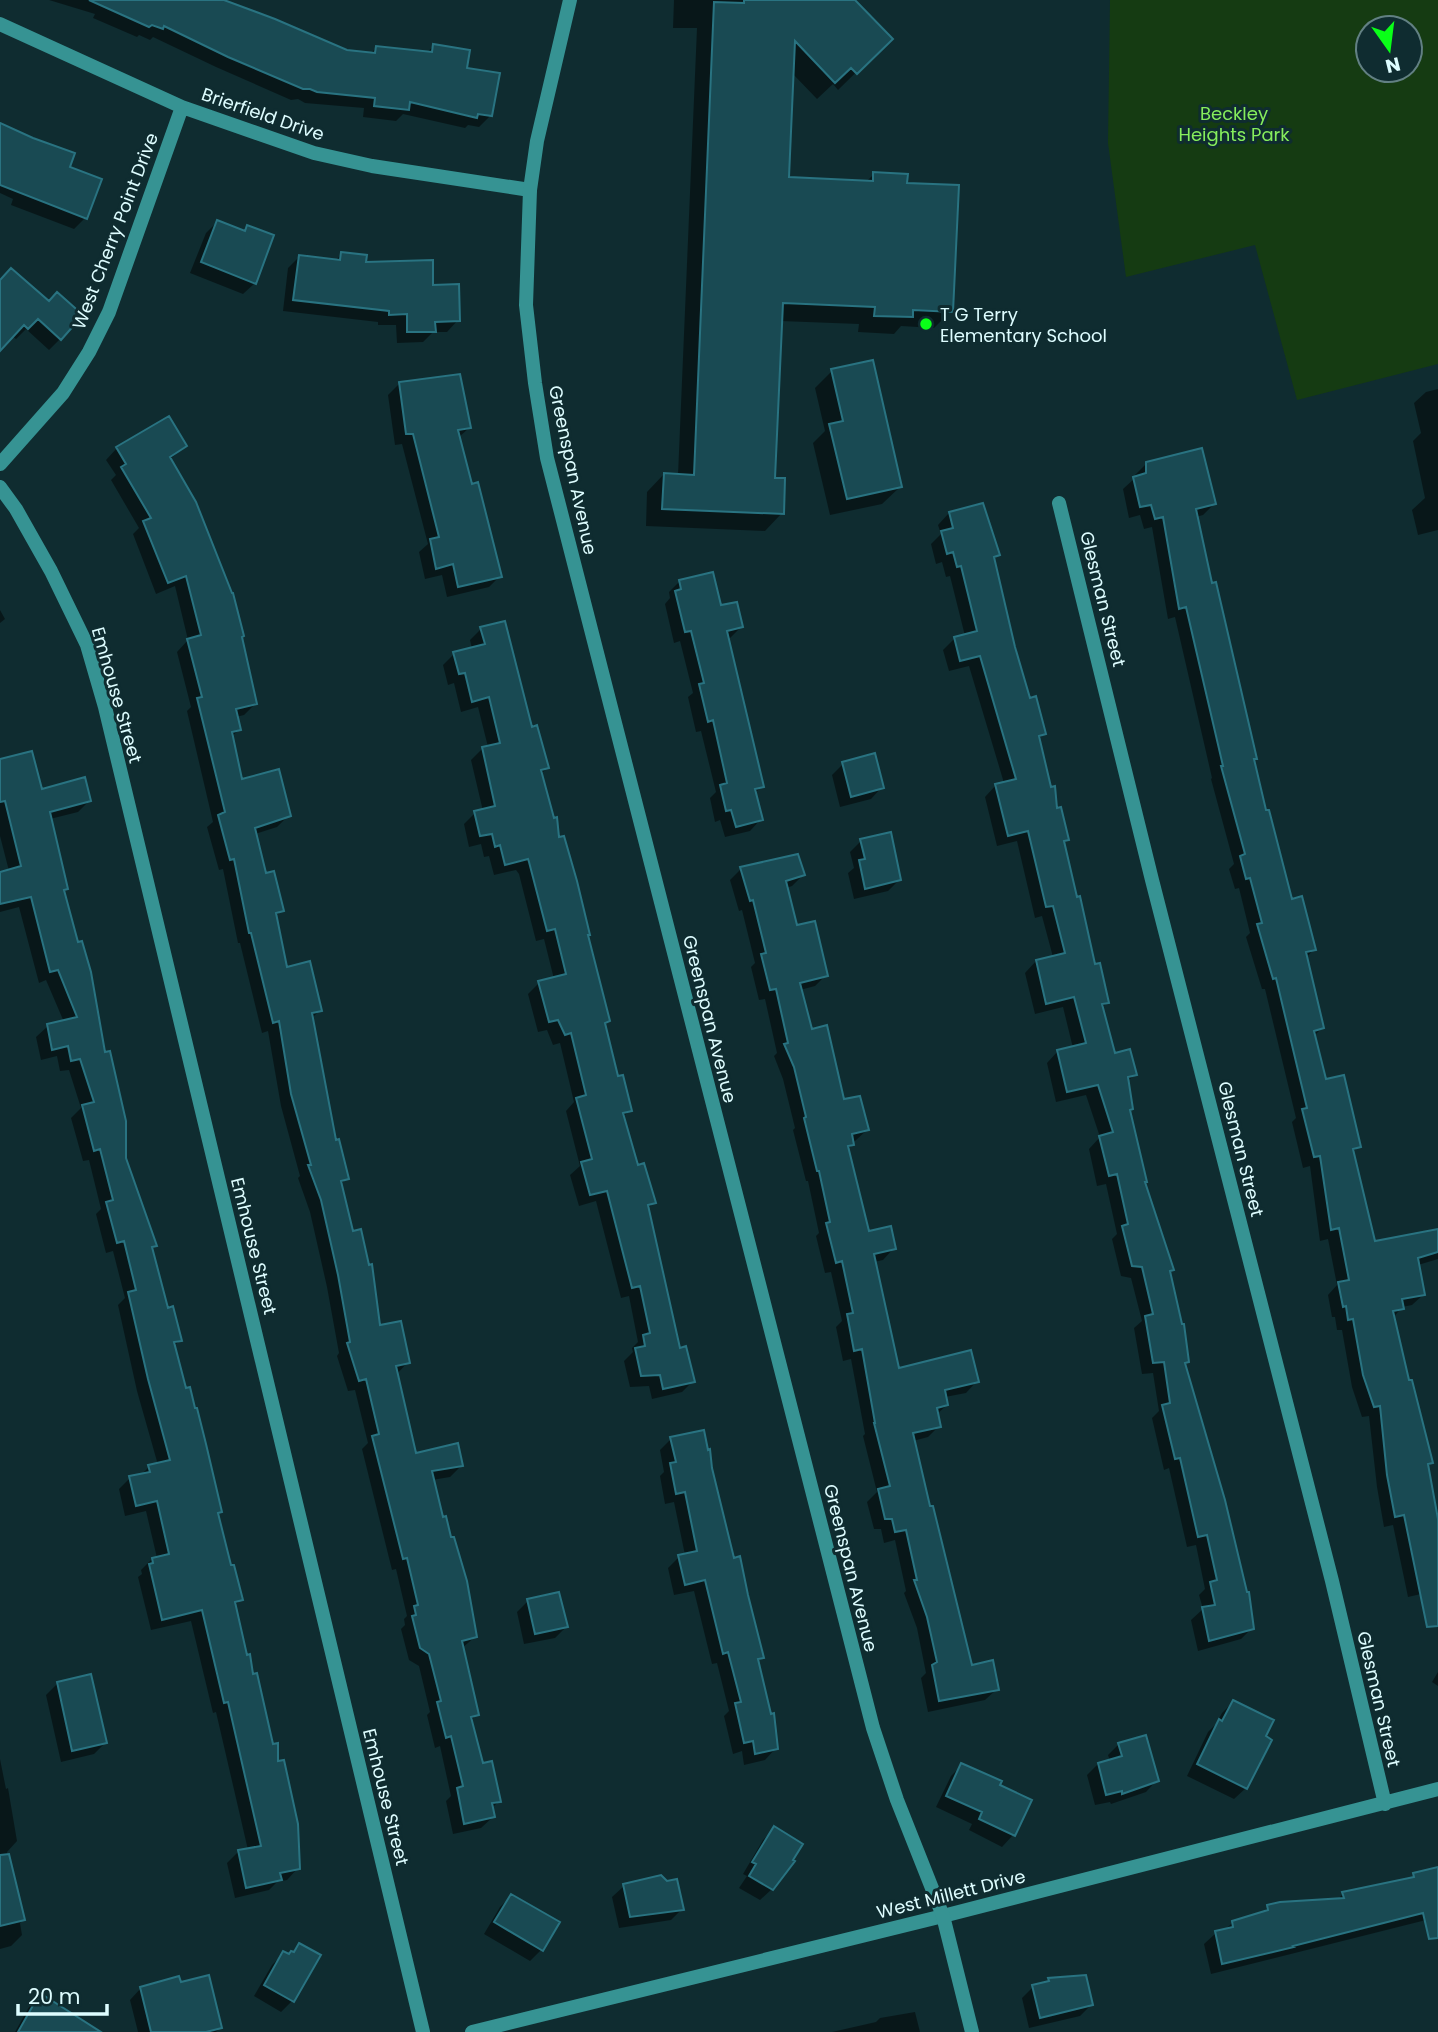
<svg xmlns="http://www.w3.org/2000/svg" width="1438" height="2032" font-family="Poppins,sans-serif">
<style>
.green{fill:#153b12;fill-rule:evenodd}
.shadow{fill:#0007}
.building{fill:#194a53;stroke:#297381;stroke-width:2}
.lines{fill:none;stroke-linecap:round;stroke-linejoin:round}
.minor{stroke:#369393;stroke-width:14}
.tertiary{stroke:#369393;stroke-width:14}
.poi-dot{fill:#0aff18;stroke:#0f2c30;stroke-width:2.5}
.labels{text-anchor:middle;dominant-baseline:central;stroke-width:6;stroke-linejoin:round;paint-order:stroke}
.park-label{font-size:18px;fill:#86ed5c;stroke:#0f2c30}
.street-label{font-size:18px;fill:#defdff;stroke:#0f2c30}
.poi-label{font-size:18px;fill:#defdff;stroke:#0f2c30;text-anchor:start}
</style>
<rect width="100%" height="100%" fill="#0f2c30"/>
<path class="green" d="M1110,0H1438V364L1297,400L1255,245L1126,277L1108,143ZM1410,28V70H1368V28Z"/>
<path class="shadow" d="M49,0H221L347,52L370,54L376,48L426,53L434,46L465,69L490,116L479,127L468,125L465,128L403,114L396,121L363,117L364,108L305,103L298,99L291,100L216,67L153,37L150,40L139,35L137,37L93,18L95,14Z
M674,0H856V3L890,39L838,90L833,84L817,99L792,73L787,179L866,182L874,174L905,185L951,311L934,328L901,326L894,334L858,332L859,324L780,321L773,479L782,513L765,531L646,526L647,492L664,474L678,475L697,28H673Z
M0,125L85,218L74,229L11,205L13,199L0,193Z
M217,222L243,232L248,227L255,283L243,294L190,273L206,233Z
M342,254L431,287L458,320L447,332H433L423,342L397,343L396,325H378V322L283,311L288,268L299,257L335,261Z
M0,281L60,339L49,350L26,329L16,339L12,336L0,349Z
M832,371L900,487L882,504L830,515L813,443L825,431L815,388Z
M399,384L469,428L458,438L471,486L500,576L489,587L447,597L442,575L425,579L419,552L428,544L402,444L395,445L388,395Z
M1438,389V530L1418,535L1412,510L1425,498L1413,441L1421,433L1414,403L1426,392Z
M185,446L169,460L240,638L255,704L244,715L236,717L239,730L231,737L241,781L289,815L277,827L255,834L265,875L282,910L275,917L286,969L320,1010L311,1019L334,1142L347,1178L340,1185L379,1327L408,1362L396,1375L415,1455L461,1466L450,1477L432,1480L475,1637L462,1648L477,1714L471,1721L482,1765L499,1801L491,1809L493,1817L481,1828L453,1834L446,1801L451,1796L440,1746L435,1748L427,1715L430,1712L419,1666L409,1660L401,1629L405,1625L404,1619L407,1616L396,1569L392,1570L362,1449L368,1443L355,1390L348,1391L337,1356L339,1353L327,1287L310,1212L298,1178L300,1176L281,1106L268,1031L262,1033L240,943H238L223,869L219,870L207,827L213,822L187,711L191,707L177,652L188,640L175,586L156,594L133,534L139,528L111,480L116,475L106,460L117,448Z
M1147,463L1214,504L1203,515L1196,517L1210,585L1255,758L1253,761L1264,812L1290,901L1314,949L1306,958L1322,1028L1314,1036L1325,1081L1359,1146L1352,1153L1373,1243L1438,1231V1259L1418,1265L1424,1294L1412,1305L1402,1307L1393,1318L1408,1382L1431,1463L1427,1467L1438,1528V1597L1434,1591L1408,1597L1393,1525L1384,1527L1377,1487L1369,1416L1362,1417L1352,1387L1342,1330H1337L1335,1317H1332L1328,1295L1337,1285L1328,1239L1320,1241L1310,1166L1303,1168L1292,1122L1296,1118L1265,989H1262L1246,937L1250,933L1239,888L1235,889L1229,869L1234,864L1211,779L1212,778L1175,617L1168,619L1152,527L1144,529L1140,515L1129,518L1123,489L1135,478V475Z
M949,513L998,555L993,560L1014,647L1029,701L1044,734L1038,740L1055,810L1067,839L1063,843L1094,966L1107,1002L1102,1008L1113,1055L1135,1074L1127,1082L1132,1109L1129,1112L1143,1183L1172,1270L1169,1273L1187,1361L1184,1365L1252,1628L1241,1639L1198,1651L1191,1620L1203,1609L1199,1595L1205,1589L1196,1545L1187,1547L1169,1468L1164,1470L1152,1418L1159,1411L1153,1373L1142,1374L1134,1328L1142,1321L1131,1278L1121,1276L1112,1239L1117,1234L1106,1184L1097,1186L1089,1149L1100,1137L1086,1095L1056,1102L1047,1063L1058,1051L1073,1048L1063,1007L1035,1014L1025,973L1036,961L1053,957L1042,916L1035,918L1017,841L997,846L985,797L996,785L1004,783L969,666L949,671L943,650L955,638L965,636L950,576L946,577L942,562L936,564L931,544L941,534L938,525Z
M680,581L720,607L741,627L730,638L727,639L762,786L755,793L761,819L750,831L725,837L720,820L715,822L710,798L716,792L701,731L696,732L688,697L693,693L680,641L674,643L665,604L670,598L669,592Z
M0,610L5,619L0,623Z
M481,629L547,768L541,774L608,1021L603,1026L617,1078L630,1110L622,1118L637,1167L654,1203L647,1209L679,1350L693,1381L682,1392L652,1399L649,1386L630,1387L624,1361L633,1352L632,1348L638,1342L629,1296L621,1298L596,1201L579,1206L570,1175L580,1166L566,1111L574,1102L560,1043L553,1045L547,1030L538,1032L528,994L539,983L554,979L544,939L536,941L519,874L516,870L494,875L489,856L484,857L481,844L469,847L464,824L475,813L483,811L471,760L483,748L488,747L478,707L461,712L454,683L448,685L443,665L454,654L472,649L470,640Z
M0,761L41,791L89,801L78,812L50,819L66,889L63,892L124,1159L155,1245L151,1249L166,1310L180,1340L173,1347L220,1511L216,1515L241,1600L234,1606L251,1676L276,1764L298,1868L287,1880L277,1882L269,1890L235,1898L227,1863L239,1851L248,1850L216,1712L213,1713L191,1621L151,1630L138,1577L142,1574L141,1570L152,1559L157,1558L146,1511L125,1516L119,1489L130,1478L140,1476L149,1467L158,1465L137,1391L118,1305L125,1298L113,1251L106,1253L96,1214L101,1209L89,1160L83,1161L71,1118L81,1108L69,1070L60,1071L57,1056L41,1060L36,1037L48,1026L64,1022L46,980L39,983L19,907L0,912V874L9,871L0,836Z
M843,764L882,787L871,799L840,807L832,775Z
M861,841L899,880L888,891L854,899L848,873L854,868L850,852Z
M741,869L803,875L792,886L786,888L796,928L826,975L815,986L800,990L810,1031L843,1102L867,1130L855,1141L852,1142L853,1144L847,1150L868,1233L894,1248L883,1260L874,1262L898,1370L977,1381L966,1393L945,1397L947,1405L936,1415L939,1426L928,1437L913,1441L970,1667L997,1689L985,1700L928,1712L921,1678L926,1673L917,1628L904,1593L906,1591L895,1540L884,1543L881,1529H874L867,1502L877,1492L863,1436L865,1434L851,1359L843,1361L836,1327L842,1321L831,1272L825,1273L816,1236L819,1233L808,1181H806L793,1130L795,1128L783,1079L774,1056L777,1053L765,999L759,1000L751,967L755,963L742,910L739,911L730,880Z
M671,1439L710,1468L732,1560L762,1657L757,1662L776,1748L765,1760L744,1765L742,1751L733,1754L724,1716L729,1711L717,1663L712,1664L694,1591L674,1595L668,1568L679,1557L685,1555L674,1502L665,1504L660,1476L664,1472L660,1450Z
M528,1601L566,1627L555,1638L524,1644L517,1612Z
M1438,1672V1686L1432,1682Z
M90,1676L105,1743L94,1754L61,1762L46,1695L57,1684Z
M1233,1702L1246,1788L1234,1799L1187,1776L1208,1732L1216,1724L1222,1713Z
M1119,1744L1157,1780L1146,1792L1111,1804L1110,1802L1095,1805L1087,1775L1098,1764L1110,1761L1108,1755Z
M0,1759L6,1789L8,1788L17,1841L7,1852L23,1920L20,1923L22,1935L11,1946L0,1949Z
M962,1765L998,1786L1030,1801L1013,1835L1002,1847L969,1830L972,1824L936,1807L951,1776Z
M774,1829L772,1889L760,1900L739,1888L747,1876L743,1874L763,1840Z
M1438,1869V1917L1211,1974L1204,1944L1216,1933L1224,1931L1233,1922L1260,1915L1268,1907L1337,1900L1343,1894L1410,1879L1414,1875Z
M624,1886L682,1909L671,1920L619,1928L612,1897Z
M511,1896L557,1923L541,1950L530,1961L484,1934L500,1907Z
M300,1945L319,1956L292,2001L281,2012L254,1996L272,1965L284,1953L288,1956Z
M1049,1979L1091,2005L1080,2016L1029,2028L1022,1998L1033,1987L1044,1984Z
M179,1985L220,2028L216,2032H138L130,2000L141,1988Z
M41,1996L98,2032H15L29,2007Z
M915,2012L920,2032H832L876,2022L880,2018Z"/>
<path class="building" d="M89,0H224L275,19L347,50L375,53L376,46L432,52L433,44L470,50L467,68L500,73L492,116L478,114L477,118L410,102L409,110L374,106L375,98L317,92L310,89H303L228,57L164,26L163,29L152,25L149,27Z
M744,0H855L893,39L857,74L851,68L835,83L795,41L789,177L873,181V172L908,174L907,183L959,185L953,312L913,310V317L874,316L875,307L783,303L775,478H785L784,514L662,509L664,473L694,475L714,2L744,3Z
M0,123L33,138L75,153L70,167L102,179L87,219L0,185Z
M217,220L245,231L247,225L274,235L256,284L201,262Z
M341,252L367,255L366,262L433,260V285L459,284L460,321L435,322L436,332H407V314L389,315V311L293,300L299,255L340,260Z
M11,268L49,301L57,292L83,315L61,340L38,319L28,329L24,325L0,351V280Z
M873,360L902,487L847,499L829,424L843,421L831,369Z
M460,374L471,428L458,430L472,484L478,482L502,577L458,587L453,564L436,569L430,539L439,537L413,434H406L399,382Z
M169,416L187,446L170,457L196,502L232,593H233L244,636L242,637L257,704L236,709L241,730L232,732L242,779L279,769L291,816L255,828L266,873L274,871L284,911L276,913L287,967L310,961L322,1011L312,1013L336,1140L339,1139L349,1179L341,1181L353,1231L361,1229L369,1265L372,1264L380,1325L401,1321L410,1363L396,1366L416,1453L458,1443L463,1466L432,1471L443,1517L446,1516L451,1537H454L467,1581L477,1637L462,1641L479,1715L471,1717L483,1763L492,1761L501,1802L492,1803L495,1817L464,1824L457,1788L463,1786L451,1736L446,1738L437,1702L441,1701L429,1654L420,1648L412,1616L416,1615L414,1606L418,1605L407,1558L403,1559L372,1436L379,1434L366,1379L359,1381L347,1343L350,1342L338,1275L321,1200L308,1165H311L291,1094L279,1021L273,1023L251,933H249L234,859L230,860L218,815L225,812L197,698L202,697L187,639L201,635L186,576L168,583L143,521L151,518L121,467L126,464L116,447Z
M1202,448L1216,504L1196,509L1212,583L1216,582L1257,759H1254L1266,810H1269L1292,899L1302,896L1316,950L1306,952L1324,1028L1314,1031L1326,1079L1344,1075L1361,1147L1353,1149L1375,1241L1438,1229V1252L1418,1258L1425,1295L1402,1299L1404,1309L1393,1311L1409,1380H1412L1433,1463L1428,1464L1438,1519V1626L1427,1627L1404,1515L1395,1517L1387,1475L1380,1406L1374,1407L1363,1375L1353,1319L1348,1320L1346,1306L1343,1307L1338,1282L1349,1280L1339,1228L1331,1230L1320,1156L1314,1157L1302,1109L1307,1108L1276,978L1273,979L1257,924L1262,923L1250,878L1246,879L1240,856L1245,854L1221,766H1223L1186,607L1179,609L1163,517L1155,519L1151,505L1140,507L1133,477L1146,473V462Z
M983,503L1000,555L994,557L1015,647L1030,698L1036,696L1046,734L1039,736L1051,787L1055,786L1057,808L1061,807L1069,840L1064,841L1077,897L1080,896L1095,964L1100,963L1109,1003L1102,1004L1115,1053L1130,1049L1137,1075L1128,1077L1133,1109L1130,1110L1147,1182H1145L1174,1270L1170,1271L1182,1324H1184L1189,1362L1185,1363L1225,1500L1247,1592H1249L1254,1629L1209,1641L1202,1607L1215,1605L1210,1582L1217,1580L1207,1535L1198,1537L1180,1458L1175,1459L1162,1405L1170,1403L1164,1362L1153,1363L1145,1316L1153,1314L1142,1267L1132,1266L1122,1226L1128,1224L1117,1174L1109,1176L1099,1136L1113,1132L1098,1085L1067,1092L1057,1050L1086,1043L1074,997L1046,1004L1036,960L1065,953L1053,906L1046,907L1028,831L1008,836L995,784L1016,779L980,656L960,661L954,637L977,631L961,566L957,567L953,552L947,554L941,531L953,528L949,512Z
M713,572L721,605L737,602L743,627L727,631L764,787L755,789L763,820L736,827L731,810L726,811L720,785L727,783L713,720L708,722L699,684L704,683L691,631L685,632L675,591L681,589L679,580Z
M505,621L532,727L537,725L549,768L541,770L554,818L557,817L559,837L564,836L577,881L590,935H588L610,1021L605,1023L618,1076L623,1075L632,1111L623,1113L638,1165L644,1163L656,1203L648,1205L680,1348L686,1346L695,1382L663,1389L660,1375L641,1376L635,1348L645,1346L643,1335L650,1333L640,1286L632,1288L607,1191L590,1195L581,1162L592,1159L576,1098L586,1095L571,1033L565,1035L558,1020L549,1022L538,981L566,974L555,929L547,931L529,862L528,859L505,865L500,845L495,847L492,834L480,836L474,811L495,806L482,747L500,743L489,697L472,702L465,673L459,674L453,652L485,644L480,627Z
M32,751L42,789L85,777L91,801L50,812L68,889L64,890L78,942L82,941L91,972L105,1052L110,1051L126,1121V1158L157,1246L152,1247L168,1308L173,1306L182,1341L174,1342L186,1388L190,1387L195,1408H197L206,1444L222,1512L218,1513L231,1565H234L243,1600L235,1602L247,1655L250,1654L253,1674L257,1673L273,1744L278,1743V1761L284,1760L298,1824L300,1869L280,1873L282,1880L246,1888L238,1850L261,1846L228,1702L224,1703L202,1610L162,1620L149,1564L153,1563L152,1558L169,1554L157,1501L136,1506L129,1476L150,1472L148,1465L170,1460L148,1379L128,1292L136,1290L124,1241L117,1243L106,1202L113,1200L100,1149L94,1151L82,1105L94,1102L80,1059L71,1061L68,1046L52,1050L47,1024L77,1017L58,970L50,972L31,897L0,904V872L21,866L5,801L0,802V759Z
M875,753L884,788L851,797L842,762Z
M891,832L901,880L865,889L859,860L865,859L860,839Z
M798,854L805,875L786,881L797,925L815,921L828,976L800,983L812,1029L827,1025L844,1099L860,1096L869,1130L852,1134L854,1145L848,1146L869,1231L891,1226L896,1249L874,1254L899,1368L971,1350L979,1382L945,1390L948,1405L937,1408L941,1427L913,1433L930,1506H933L972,1665L993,1660L999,1690L939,1701L932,1665L937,1662L927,1617L914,1580H917L906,1530L895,1532L892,1519H885L878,1489L890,1486L874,1423H875L862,1349L854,1351L847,1314L853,1313L842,1261L836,1263L826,1223L830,1222L819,1171H817L804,1118L806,1117L794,1067L784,1044L788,1043L776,989L770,990L761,954L766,953L753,900L750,901L740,867Z
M704,1430L708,1450L710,1449L712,1468L734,1558L740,1556L748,1595L764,1658L758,1659L771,1714L774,1713L778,1749L755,1754L753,1741L744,1743L735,1703L741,1702L728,1652L723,1654L705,1580L685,1585L678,1555L697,1551L685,1492L676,1494L670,1463L676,1462L670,1437Z
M559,1592L568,1627L535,1634L527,1599Z
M91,1674L107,1743L72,1751L57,1682Z
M1233,1700L1274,1720L1266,1736L1272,1740L1247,1789L1197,1764L1219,1719L1222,1721Z
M1146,1735L1159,1781L1122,1794V1791L1106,1795L1098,1763L1122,1756L1118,1743Z
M961,1763L1002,1781L1000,1785L1032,1800L1015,1836L979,1819L982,1812L946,1796Z
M774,1826L803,1844L793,1860L795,1861L773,1890L749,1876L756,1864L752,1862Z
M9,1854L25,1920L0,1926V1855Z
M1438,1867V1938L1429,1939L1423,1913L1293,1946L1294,1947L1222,1964L1215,1931L1233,1927L1232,1921L1268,1910L1267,1905L1280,1902L1344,1898L1342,1892L1414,1877L1413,1873Z
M661,1875L667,1881L677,1879L684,1910L630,1917L623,1884Z
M511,1894L560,1922L543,1951L494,1922Z
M299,1943L321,1955L294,2002L264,1985L283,1951L289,1954L291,1951L294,1952Z
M209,1975L222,2028L206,2032H151L140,1987L179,1976L181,1982Z
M1086,1975L1093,2005L1040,2018L1032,1985L1049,1981L1048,1978Z
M40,1993L101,2032H18Z"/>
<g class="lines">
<path class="minor" d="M0,24L182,107L314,153L372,166L530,190
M0,464L63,393L89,352L109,312L182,107
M0,487L16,509L51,571L87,645L105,707L423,2032
M1059,503L1152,880L1332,1581L1385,1804
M472,2032L943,1916L1438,1789"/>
<path class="tertiary" d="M570,0L537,141L530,190L526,305L535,383L547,458L873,1728L897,1800L943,1916L972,2032"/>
</g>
<circle class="poi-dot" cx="926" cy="324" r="7"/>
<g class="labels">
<g class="park-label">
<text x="1234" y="113">Beckley<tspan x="1234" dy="21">Heights Park</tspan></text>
</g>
<g class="street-label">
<text transform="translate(263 114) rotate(19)">Brierfield Drive</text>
<text transform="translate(115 231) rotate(-69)">West Cherry Point Drive</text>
<text transform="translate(573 470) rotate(78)">Greenspan Avenue</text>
<text transform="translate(1103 599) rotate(76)">Glesman Street</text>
<text transform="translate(117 695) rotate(74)">Emhouse Street</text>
<text transform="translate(710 1019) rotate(76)">Greenspan Avenue</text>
<text transform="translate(1241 1149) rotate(76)">Glesman Street</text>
<text transform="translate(254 1246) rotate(76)">Emhouse Street</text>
<text transform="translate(851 1568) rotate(76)">Greenspan Avenue</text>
<text transform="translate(1379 1699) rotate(77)">Glesman Street</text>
<text transform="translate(386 1797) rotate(76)">Emhouse Street</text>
<text transform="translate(951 1894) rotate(-14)">West Millett Drive</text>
</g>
<g class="poi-label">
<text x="940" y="314">T G Terry<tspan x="940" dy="21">Elementary School</tspan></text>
</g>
</g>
<g transform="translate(1389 49) rotate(166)"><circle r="33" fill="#0f2c30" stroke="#628083" stroke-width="2"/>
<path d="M0-5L12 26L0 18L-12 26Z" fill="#0aff18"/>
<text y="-10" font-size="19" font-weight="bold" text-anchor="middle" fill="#defdff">N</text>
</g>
<path d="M18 2004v10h89v-10" fill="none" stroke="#defdff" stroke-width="3.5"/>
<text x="28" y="2004" font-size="21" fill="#defdff" stroke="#0f2c30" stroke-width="5" paint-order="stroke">20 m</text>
</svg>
